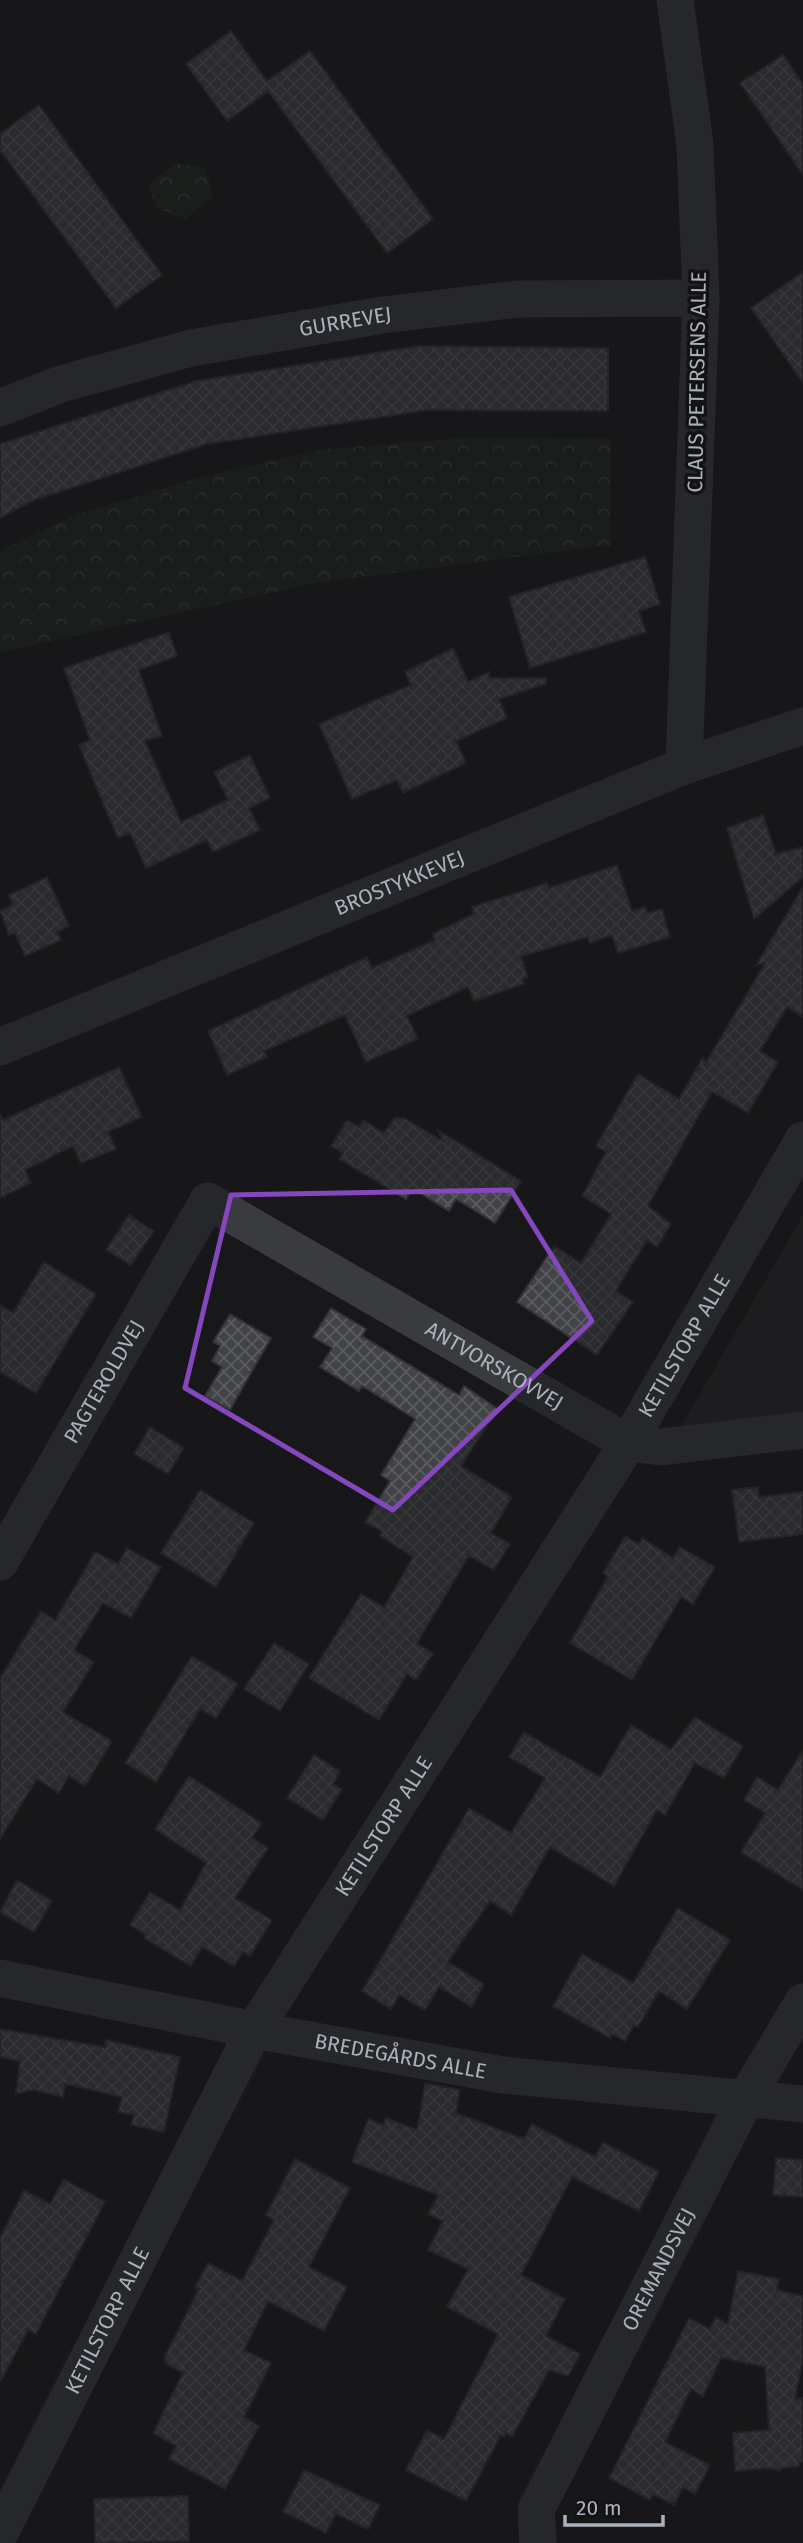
<svg xmlns="http://www.w3.org/2000/svg" width="803" height="2543" font-family="'Fira Sans',sans-serif">
<style>
.built{fill:#242427}
.park{fill:url(#park-crowns)}
.building{fill:url(#building-cross-hatch);stroke:#323236;stroke-width:2}
.lines{fill:none;stroke-linecap:round;stroke-linejoin:round}
.minor{stroke:#393b3f;stroke-width:37}
.marked{fill:none;stroke:#8447be;stroke-width:5;stroke-linejoin:round}
.labels{text-anchor:middle;dominant-baseline:central;stroke-width:7;stroke-linejoin:round;paint-order:stroke}
.street-label{font-size:21px;fill:#aab1ba;stroke:#131315}
</style>
<defs>
<pattern id="park-crowns" width="20" height="18" patternUnits="userSpaceOnUse" patternTransform="scale(1.75)"><rect width="20" height="18" fill="#1e261e"/><path d="M2 6a3 3 0 1 1 6 0M12 15a3 3 0 1 1 6 0" fill="none" stroke="#3c433d"/></pattern>
<pattern id="building-cross-hatch" width="8" height="8" patternUnits="userSpaceOnUse" patternTransform="scale(1.75)"><rect width="8" height="8" fill="#424347"/><path d="M0 0l8 8M0 8l8-8" fill="none" stroke="#5b5c5f"/></pattern>
</defs>
<rect width="100%" height="100%" fill="#18181a"/>
<path class="built" d="M803,1215V1417L677,1434Z"/>
<path class="park" d="M175,163L206,168L213,196L185,219L157,208L148,185Z
M463,438L611,439L610,545L314,583L0,652V550L78,514L205,476L326,449Z"/>
<path class="building" d="M231,31L267,81L310,51L433,219L387,253L268,91L227,121L186,64Z
M783,55L803,84V175L740,83Z
M39,105L162,275L116,308L0,150V134Z
M803,272V383L751,308Z
M419,346L608,348V411L427,410L207,444L34,500L0,518V444L196,381Z
M645,557L660,604L639,611L646,632L530,668L509,597Z
M169,632L177,656L139,670L162,736L145,741L181,822L228,800L214,772L250,755L270,798L249,808L260,830L213,852L207,840L146,868L130,833L118,838L106,811L79,745L90,740L64,668Z
M453,648L468,682L489,672V678H546V684L499,699L507,718L456,741L466,763L403,793L397,780L352,799L319,724L411,685L405,672Z
M763,815L776,854L803,847V877L754,919L727,828Z
M617,865L632,911L645,907L647,913L662,909L670,937L618,953L612,935L590,943L588,937L521,956L528,977L522,979L524,984L474,1001L468,987L407,1016L418,1039L366,1062L345,1015L264,1051L267,1057L227,1075L208,1031L367,957L372,968L435,940L432,934L474,914L472,907L547,883L549,888Z
M47,877L69,926L57,932L61,940L25,956L15,933L9,935L0,911L13,905L9,895Z
M803,887V1017L787,1007L760,1051L778,1062L748,1113L712,1092L648,1206L671,1224L657,1247L647,1240L616,1291L633,1302L597,1355L517,1302L554,1246L581,1263L611,1214L582,1196L606,1152L596,1146L638,1074L679,1099L703,1057L705,1064L765,963L756,965Z
M119,1067L142,1117L108,1132L116,1149L81,1163L73,1146L25,1170L31,1183L0,1198V1114L3,1120Z
M394,1118H404L443,1141L438,1130L521,1181L495,1223L456,1199L449,1211L412,1188L406,1199L339,1159L343,1153L331,1146L347,1120L359,1127L363,1120L384,1133Z
M129,1215L154,1231L131,1265L106,1250Z
M44,1262L96,1294L36,1393L0,1372V1305L13,1313Z
M331,1308L366,1329L362,1336L459,1395L464,1386L498,1409L461,1466L512,1497L491,1533L510,1544L494,1570L469,1556L417,1643L433,1653L416,1680L407,1674L379,1720L309,1678L361,1594L384,1607L413,1557L380,1536L382,1532L365,1522L390,1481L381,1475L415,1419L362,1386L359,1391L320,1367L332,1348L313,1337Z
M230,1314L271,1338L230,1410L205,1396L222,1367L212,1361L220,1346L213,1342Z
M150,1427L184,1448L168,1474L134,1454Z
M758,1487L759,1497L803,1492V1534L739,1542L732,1490Z
M200,1490L254,1523L216,1587L161,1553Z
M625,1536L639,1544L642,1538L673,1558L680,1547L715,1567L693,1604L681,1597L632,1680L570,1643L608,1576L603,1573Z
M127,1548L161,1567L131,1618L103,1603L74,1650L94,1662L63,1712L112,1741L85,1786L69,1776L59,1793L37,1779L0,1839V1678L41,1611L55,1620L95,1552L118,1564Z
M274,1643L309,1664L280,1711L244,1689Z
M192,1656L238,1684L216,1718L200,1709L156,1782L125,1763Z
M695,1717L743,1746L724,1778L695,1763L665,1815L657,1810L614,1886L550,1847L511,1915L490,1901L448,1962L484,1984L472,2007L439,1987L425,2010L399,1995L391,2009L362,1991L469,1808L511,1833L545,1778L509,1757L524,1732L600,1777L631,1725L671,1749Z
M803,1750V1890L741,1852L765,1813L744,1800L757,1777L778,1790Z
M314,1755L340,1771L333,1784L342,1789L323,1820L287,1798Z
M189,1776L262,1823L252,1838L268,1848L235,1898L272,1920L250,1956L243,1952L234,1966L202,1947L191,1966L144,1938L146,1935L130,1925L150,1892L180,1910L206,1863L155,1829Z
M17,1880L52,1901L34,1932L0,1912Z
M678,1908L730,1940L687,2009L659,1991L638,2027L634,2025L625,2041L612,2034L610,2038L553,2006L582,1954L633,1983Z
M0,2029L105,2047L106,2040L180,2057L164,2132L131,2125L134,2115L118,2112L122,2097L65,2084L63,2097L33,2090L16,2094L20,2061L0,2057Z
M425,2083L460,2090L456,2113L524,2139L532,2124L595,2157L603,2142L659,2172L639,2211L572,2177L521,2275L565,2299L546,2336L580,2354L568,2376L549,2370L512,2437L506,2433L504,2437L501,2435L466,2501L406,2470L427,2430L444,2439L498,2334L447,2307L468,2269L428,2250L443,2221L428,2214L438,2195L352,2162L368,2119L383,2125L386,2118L417,2130Z
M776,2158L803,2160V2197L773,2195Z
M295,2159L350,2188L309,2267L347,2287L324,2331L268,2301L244,2350L271,2363L244,2417L259,2426L225,2489L169,2459L176,2446L153,2433L183,2373L165,2363V2356L199,2289L195,2287L208,2263L242,2281L274,2220L266,2215Z
M64,2179L105,2202L36,2334L28,2330L0,2382V2238L24,2190L50,2204Z
M738,2271L779,2279L777,2290L803,2296V2359L795,2399L803,2398V2462H799V2466L781,2468L780,2471L771,2468L735,2471L733,2433L769,2430L765,2367L721,2358L703,2396L691,2389L665,2442L710,2465L695,2494L683,2487L674,2505L653,2494L650,2500L609,2478L689,2318L710,2329L716,2317L728,2324Z
M304,2470L380,2505L368,2529L336,2514L326,2533L283,2512Z
M188,2496L189,2541L95,2543L94,2499Z"/>
<g class="lines">
<g class="minor">
<path d="M675,0L695,144L701,298L684,766"/>
<path id="s1" d="M0,408L61,384L191,348L383,315L518,299L701,298"/>
<path id="s2" d="M0,1047L684,766L803,726"/>
<path id="s3" d="M0,1562L208,1201L628,1443L661,1447L803,1430"/>
<path id="s4" d="M0,1978L254,2030L503,2075L803,2104"/>
<path id="s5" d="M0,2533L254,2030L628,1443L803,1140"/>
<path id="s6" d="M538,2543L536,2510L746,2098L803,2002"/>
</g>
</g>
<path d="M0 0H803V2543H0ZM511,1190L592,1321L393,1510L185,1388L231,1195Z" fill="#18181a" fill-opacity=".55" fill-rule="evenodd"/>
<path class="marked" d="M511,1190L592,1321L393,1510L185,1388L231,1195Z"/>
<g class="labels">
<g class="street-label">
<text stroke="none"><textPath href="#s1" startOffset="357">GURREVEJ</textPath></text>
<text transform="translate(697 382) rotate(-89)">CLAUS PETERSENS ALLE</text>
<text stroke="none"><textPath href="#s2" startOffset="432">BROSTYKKEVEJ</textPath></text>
<text stroke="none"><textPath href="#s5" startOffset="1372">KETILSTORP ALLE</textPath></text>
<text stroke="none"><textPath href="#s3" startOffset="747">ANTVORSKOVVEJ</textPath></text>
<text stroke="none"><textPath href="#s3" startOffset="208">PAGTEROLDVEJ</textPath></text>
<text stroke="none"><textPath href="#s5" startOffset="805">KETILSTORP ALLE</textPath></text>
<text stroke="none"><textPath href="#s4" startOffset="408">BREDEGÅRDS ALLE</textPath></text>
<text stroke="none"><textPath href="#s6" startOffset="303">OREMANDSVEJ</textPath></text>
<text stroke="none"><textPath href="#s5" startOffset="238">KETILSTORP ALLE</textPath></text>
</g>
</g>
<path d="M565 2515v10h98v-10" fill="none" stroke="#aab1ba" stroke-width="3.5"/>
<text x="576" y="2515" font-size="21" fill="#aab1ba" stroke="#131315" stroke-width="5" paint-order="stroke">20 m</text>
</svg>
